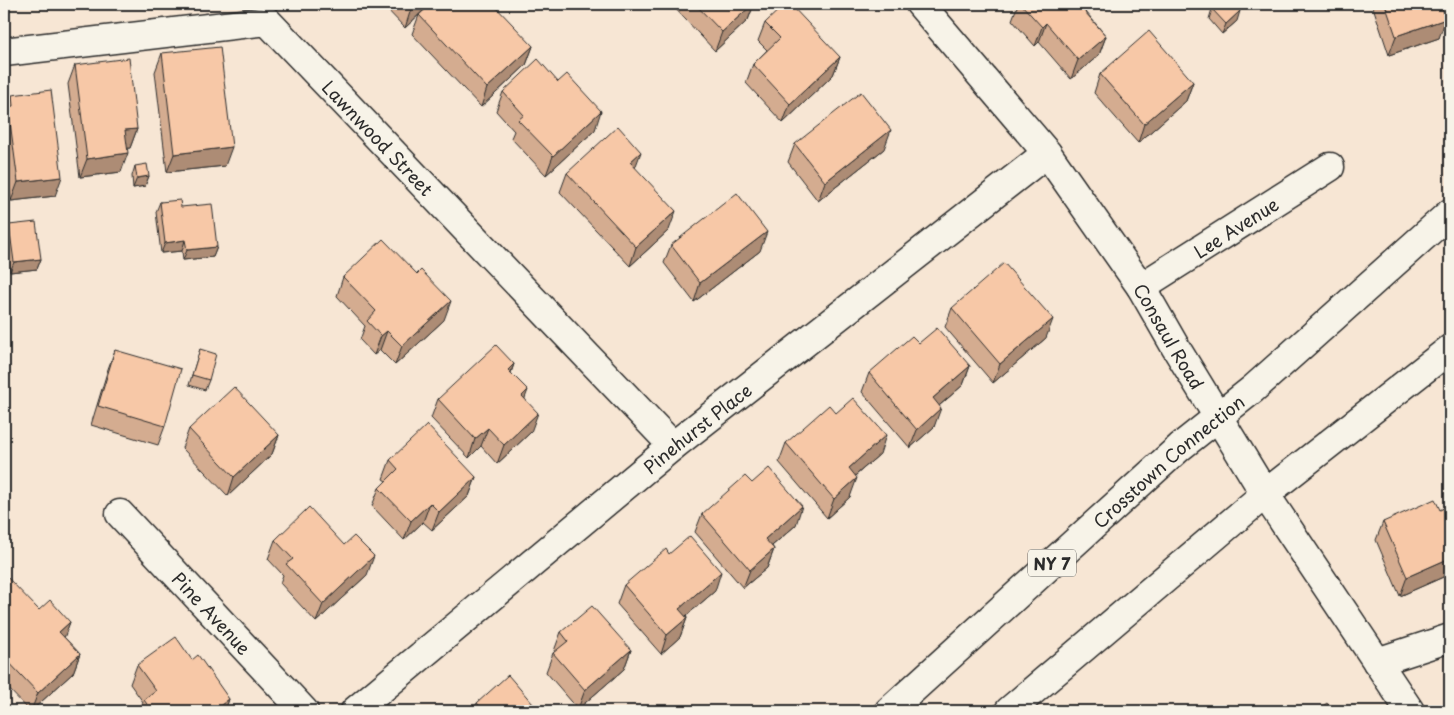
<svg xmlns="http://www.w3.org/2000/svg" width="1454" height="715" font-family="'Playpen Sans',sans-serif">
<style>
.lines{fill:none;stroke-linecap:round;stroke-linejoin:round}
.minor-casing{stroke:#2b2b2b;stroke-width:31}
.highway-casing{stroke:#2b2b2b;stroke-width:31}
.minor{stroke:#f7f3e8;stroke-width:28}
.highway{stroke:#f7f3e8;stroke-width:28}
.wall{fill:#d4ac90;stroke:#2b2b2b}
.shaded-wall{fill:#ad8c75;stroke:#2b2b2b}
.building{fill:#f7c8a7;stroke:#2b2b2b}
.labels{text-anchor:middle;dominant-baseline:central;stroke-width:4;stroke-linejoin:round;paint-order:stroke}
.shield{fill:#f7f3e8;stroke:#686764;stroke-width:1}
.shield-label{font-size:16px;font-weight:bold;fill:#2b2b2b}
.street-label{font-size:18px;fill:#2b2b2b;stroke:#f7f3e8}
</style>
<rect width="100%" height="100%" fill="#f7e6d4"/>
<filter id="ink" filterUnits="userSpaceOnUse"><feTurbulence type="fractalNoise" baseFrequency=".02" numOctaves="2"/><feDisplacementMap in="SourceGraphic" scale="10" xChannelSelector="R" yChannelSelector="G"/><feConvolveMatrix kernelMatrix="1 2 1 2 8 2 1 2 1" color-interpolation-filters="sRGB"/></filter>
<g filter="url(#ink)">
<g class="lines">
<defs>
<g id="minor">
<path id="s1" d="M920,4L1047,153L1141,287L1176,348L1265,494L1410,711"/>
<path id="s2" d="M4,52L267,21L673,446"/>
<path id="s3" d="M1141,287L1330,167"/>
<path id="s4" d="M120,514L304,711"/>
<path d="M1377,662L1450,638"/>
<path id="s5" d="M355,711L673,446L1047,153"/>
</g>
<g id="highway">
<path id="s6" d="M889,711L1180,447L1253,389L1450,213"/>
<path d="M1009,711L1265,494L1450,349"/>
</g>
</defs>
<use href="#minor" class="minor-casing"/>
<use href="#highway" class="highway-casing"/>
<use href="#minor" class="minor"/>
<use href="#highway" class="highway"/>
</g>
<path class="wall" d="M382,4H430L405,28Z
M671,4H754L748,20L715,51Z
M1018,4H1083L1081,6L1106,36L1099,55L1071,79L1039,42L1035,46L1012,20Z
M1372,4H1441L1439,38L1389,55Z
M1212,9L1237,21L1222,34L1209,19Z
M419,15L533,46L526,65L481,107L412,34Z
M765,23L840,57L833,75L783,123L746,83L753,64L767,50L758,41Z
M162,53L225,166L167,172L155,72Z
M75,65L137,129L130,148H127L121,172L80,177L68,84Z
M1100,74L1193,82L1186,101L1138,143L1094,93Z
M503,92L595,130L546,175L511,138L514,131L496,111Z
M12,95L55,196L11,201L4,144V120Z
M795,144L884,149L818,201L788,162Z
M135,166L149,176L145,186L133,188L132,176Z
M635,168L669,230L630,266L560,192L567,173Z
M160,202L181,207L217,247L213,257L183,260L182,251L161,253L156,212Z
M9,225L41,259L37,269L10,272L6,235Z
M671,245L760,251L694,302L664,263Z
M343,277L444,320L395,365L380,350L374,355L360,340L365,326L337,296Z
M952,308L1046,338L993,383L945,327Z
M919,343L970,366L963,385L939,406L934,427L910,448L862,392L869,373Z
M200,349L209,380L205,390L189,385Z
M115,350L165,426L158,445L91,425L108,369Z
M514,364L511,373L525,399L531,432L497,464L481,446L469,458L431,418L438,399Z
M836,413L880,454L855,476L850,497L827,518L779,462L786,443Z
M189,429L279,435L272,454L228,496L182,448Z
M390,460L476,477L469,496L432,530L423,522L404,540L372,506L379,488L386,481L383,479Z
M1450,505V574L1400,596L1376,540L1383,522L1440,510Z
M702,514L796,525L772,546L774,549L767,568L743,588L695,532Z
M275,540L367,575L316,622L280,583L283,575L268,559Z
M669,554L715,591L686,616L687,618L680,637L661,654L617,604L624,585Z
M4,582L39,610L70,622L64,637L80,654L73,673L31,711H30L4,684Z
M561,632L631,650L624,669L578,709L546,672L553,653L555,652L554,651Z
M192,660L229,699L225,711H139L143,702L130,684L137,665Z
M477,703L539,711H473Z"/>
<path class="shaded-wall" d="M417,4H430L405,28L411,9Z
M753,4H754L748,20L715,51L722,32Z
M1240,11L1237,21L1222,34L1226,24Z
M1446,19L1439,38L1389,55L1396,36Z
M1046,23L1039,42L1035,46L1042,27Z
M1106,36L1099,55L1071,79L1078,60Z
M533,46L526,65L481,107L487,88Z
M840,57L833,75L783,123L790,104Z
M1193,82L1186,101L1138,143L1144,124Z
M601,111L595,130L546,175L553,156Z
M137,129L130,148L118,149L125,130Z
M891,130L884,149L818,201L825,182Z
M232,147L225,166L167,172L174,154Z
M641,152L634,171L630,162Z
M128,153L121,172L80,177L87,159Z
M149,176L145,186L133,188L137,178Z
M62,177L55,196L11,201L18,182Z
M676,211L669,230L630,266L636,247Z
M767,232L760,251L694,302L700,283Z
M185,240L182,251L161,253L165,243Z
M217,247L213,257L183,260L187,250Z
M41,259L37,269L10,272L14,262Z
M451,301L444,320L395,365L402,346Z
M1053,319L1046,338L993,383L1000,364Z
M387,331L380,350L374,355L381,336Z
M514,364L507,383L508,370Z
M970,366L963,385L926,417L933,398Z
M528,390L521,409L522,396Z
M941,408L934,427L910,448L917,430Z
M538,413L531,432L497,464L504,445Z
M488,428L481,446L469,458L475,439Z
M279,435L272,454L228,496L234,477Z
M886,435L880,454L842,487L849,468Z
M476,477L469,496L432,530L439,512Z
M857,478L850,497L827,518L834,499Z
M430,503L423,522L404,540L411,521Z
M802,506L796,525L758,558L765,539Z
M774,549L767,568L743,588L750,570Z
M374,556L367,575L316,622L323,604Z
M1450,558V574L1400,596L1407,577Z
M721,572L715,591L672,628L679,609Z
M687,618L680,637L661,654L667,635Z
M70,622L63,641L59,632Z
M631,650L624,669L578,709L585,690Z
M80,654L73,673L31,711L38,693Z
M229,699L225,711H213Z"/>
<path class="building" d="M407,4H417L411,9Z
M431,4H493L533,46L487,88L419,15Z
M695,4H753L722,32Z
M785,4H790L840,57L790,104L753,64L780,38L765,23Z
M1021,4H1078L1106,36L1078,60L1046,23L1042,27Z
M1219,4H1234L1240,11L1226,24L1212,9Z
M1385,4H1441L1446,19L1396,36Z
M1149,31L1193,82L1144,124L1100,74Z
M220,47L232,147L174,154L162,53Z
M129,58L137,129L125,130L128,153L87,159L75,65Z
M538,59L558,82L567,74L601,111L553,156L518,120L524,115L503,92Z
M51,90L62,177L18,182L8,107L13,106L12,95Z
M861,92L891,130L825,182L795,144Z
M618,126L641,152L630,162L676,211L636,247L567,173Z
M147,164L149,176L137,178L135,166Z
M737,193L767,232L700,283L671,245Z
M180,200L181,207L212,204L217,247L187,250L185,240L165,243L160,202Z
M36,222L41,259L14,262L9,225Z
M383,239L417,274L421,270L451,301L402,346L387,331L381,336L367,321L376,311L343,277Z
M1004,263L1053,319L1000,364L952,308Z
M937,328L970,366L933,398L941,408L917,430L869,373L912,336L919,343Z
M496,345L514,364L508,370L528,390L522,396L538,413L504,445L488,428L475,439L438,399Z
M200,349L216,354L209,380L192,375Z
M115,350L181,369L165,426L98,406Z
M234,387L279,435L234,477L189,429Z
M853,398L886,435L849,468L857,478L834,499L786,443L829,405L836,413Z
M427,425L476,477L439,512L430,503L411,521L379,488L398,469L390,460Z
M769,468L802,506L765,539L774,549L750,570L702,514L745,476L752,483Z
M1435,499L1440,510L1450,505V558L1407,577L1383,522Z
M309,507L344,545L354,536L374,556L323,604L286,564L293,559L275,540Z
M690,536L721,572L679,609L687,618L667,635L624,585L666,549L669,554Z
M8,578L39,610L50,600L70,622L59,632L80,654L38,693L4,657V582Z
M592,606L631,650L585,690L553,653L568,641L561,632Z
M176,637L192,660L198,655L229,699L213,711H152L144,700L156,691L137,665Z
M508,675L539,711H484L477,703Z
M1327,703L1333,711H1316Z"/>
</g>
<g class="labels">
<rect class="shield" x="1028" y="549.5" width="48" height="27" rx="4"/>
<g class="shield-label">
<text x="1052" y="563">NY 7</text>
</g>
<g class="street-label">
<text stroke="none"><textPath href="#s2" startOffset="426">Lawnwood Street</textPath></text>
<text stroke="none"><textPath href="#s3" startOffset="112">Lee Avenue</textPath></text>
<text stroke="none"><textPath href="#s1" startOffset="416">Consaul Road</textPath></text>
<text stroke="none"><textPath href="#s5" startOffset="444">Pinehurst Place</textPath></text>
<text stroke="none"><textPath href="#s6" startOffset="375">Crosstown Connection</textPath></text>
<text stroke="none"><textPath href="#s4" startOffset="135">Pine Avenue</textPath></text>
</g>
</g>
<rect width="1454" height="715" fill="none" stroke="#f7f3e8" stroke-width="20"/>
<rect x="10" y="10" width="1434" height="695" fill="none" stroke="#2b2b2b" stroke-width="2" filter="url(#ink)"/>
</svg>
